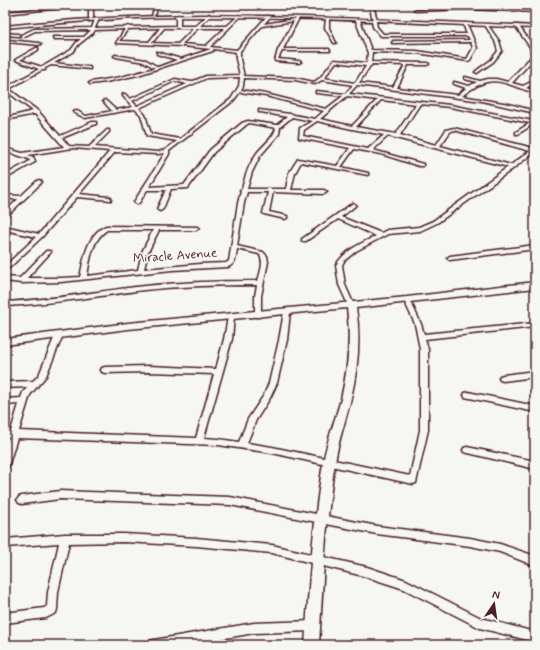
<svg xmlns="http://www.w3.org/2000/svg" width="540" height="650" font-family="Mynerve,sans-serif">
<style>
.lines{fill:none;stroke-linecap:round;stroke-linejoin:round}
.minor-casing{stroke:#4a1f2b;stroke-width:3}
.tertiary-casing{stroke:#4a1f2b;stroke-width:3}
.minor{fill:#f6f6f2;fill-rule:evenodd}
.tertiary{fill:#f6f6f2;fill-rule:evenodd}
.labels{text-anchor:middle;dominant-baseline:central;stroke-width:3;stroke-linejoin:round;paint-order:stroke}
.street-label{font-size:13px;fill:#4a1f2b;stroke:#f6f6f2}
</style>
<rect width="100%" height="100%" fill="#f6f6f2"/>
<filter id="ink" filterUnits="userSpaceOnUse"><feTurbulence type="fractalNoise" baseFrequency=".025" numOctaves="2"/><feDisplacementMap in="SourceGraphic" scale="8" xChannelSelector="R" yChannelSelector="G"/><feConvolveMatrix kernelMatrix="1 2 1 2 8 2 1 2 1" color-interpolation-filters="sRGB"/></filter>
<g filter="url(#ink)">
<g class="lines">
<defs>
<path id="minor" d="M77,5H88L5,14V12Z
M89,5H93V18L91,19L89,18Z
M155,5H192L158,6L155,15L152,16Z
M230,5H308L306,6H232Z
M369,5H414L412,6L373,5L377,20L376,21L377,27L383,34H467L463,24L465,23L467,24L477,48L470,60L468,61L417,53L372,52L371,62L428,63L429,64L427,65H408L397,88L458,95L466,88L454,84V82L469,86L477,82L465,79V77L480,81L488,79H496L508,82L532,56L530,47L515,26L518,25L534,47L535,57L512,83L523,86L535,80V83L526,88L535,91V93C501,83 493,71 462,96L509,104L535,111V113L482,101L357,85L349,94L450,105L533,121L535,120V123L518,134H516V132L530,123L450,107L420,104L400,135L436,145L446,130L454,128L533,148H535V151L514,168L437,223L420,231L388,234L356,251L344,261L342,265L345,285L354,305L353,307H349L339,285L336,265C345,250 362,243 376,236L338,219L306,241H302V239L353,203L356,205L355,206L341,217L381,233L387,230L419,227L433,221L508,167L388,136L373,150L423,164V166H419L381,154L354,149L341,167L368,173V175L301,162L295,173L291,190H324L327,192L324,194L273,192L269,212L287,216V218L285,219L264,214L263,213L268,192H247L244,203L237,246L263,252L267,256L268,262L261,296V315L260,317H256L255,315V296L257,285C219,285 182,286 144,290C98,296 52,304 5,306V302C52,300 98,291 145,286C182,282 220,281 258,281C260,273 265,261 259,254L237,249C236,257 236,264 228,267L172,270L61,282L21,283L5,281V277L20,278L46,251H50L51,252L50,253L27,278H61L80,277C84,259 87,234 106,226L198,227L199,228L196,230H159L148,252L144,269L200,264L226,263L229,261L238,203L241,191L240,190L242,189C245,176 249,164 257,153C263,145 274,138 276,128L249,123L246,125L214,152L188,188L171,189L163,209L160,211L157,209L166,190H147L139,203L137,204L134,202L165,153L158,154L115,152L79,194L109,197L111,198V200L77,197L42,237L7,270L5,271V266L36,237L5,230V226L39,234L110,151L73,148L28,155L33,157L35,161V162L5,179V175L30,161L29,159L5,151V148L22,153L64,147L35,114L5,120V118L33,111L5,90V88L39,69L15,60L36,48H38V50L20,60L42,67L71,50L77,42L81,39H54L53,37H84L91,30L35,31L23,37H21V35L34,29L92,28L95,19L97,18L99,19L95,28L126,27L128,26L130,27L176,26V16L178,15L180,16V26H196L209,14L210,16L200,26H227L239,15L240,17L210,47L237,50L267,16L270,17L264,24L295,19L297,17L299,18L283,49H329L330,51H282L278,59L299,61L301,62L299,63L275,61L278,50L294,21L262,26L240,51V59L244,76L295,78L314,82L320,78L334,60L367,63L368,53L357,24L356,20L358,19L360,20L371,50L417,51L467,59L473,48L471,42L392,43L393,41L470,40L468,36H381L373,27L372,21L373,20ZM160,28L149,42L119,41L128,29ZM164,28H194L178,44L152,43ZM198,28H225L206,46L182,44ZM125,29L116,43L183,46L211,49L181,59L157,52V54L177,60L158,67L146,60L115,55L114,56L116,57L144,62L155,68L121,77L91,82L89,83L90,84L106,82L138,75L213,51V49L236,52V59L240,75L206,76L191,82L175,79L130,99L125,94H123V96L133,107L116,110L105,100L103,101L112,111L86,116L77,111L73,112L85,118L135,109L141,115L147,136L177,141L165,150L158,152L94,147L109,132V130H107L89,147L69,146L62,138L96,124V122H92L60,136L38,111L9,89L42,70H45V68L51,65L90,69V67H89L54,63L73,52L79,44L93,33L95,30ZM336,62L366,66L355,83L324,78ZM371,64L405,65L393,87L359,83L370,66L372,65ZM240,77L239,86L231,99L180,139L151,134L145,115L139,108L207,78ZM244,78L295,80L315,84L322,80L353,85L345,94L316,91V93H317L343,96L326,109L266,94L241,90L243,86ZM175,81L187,84L137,106L132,101ZM240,92L266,96L324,111L315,119L294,115L292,114H290L259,110V112H261L287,117L277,125L248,121L242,123L210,150L184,185L149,187L169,154V151L233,101ZM347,96L377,100L352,126L320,119ZM381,100L416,104L396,134L356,127ZM292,117L312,121L300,128L299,138L350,148L337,166L298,159L289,173L286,189H247L252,172L260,156L279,134L280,127ZM317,121L352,129L384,135L368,149L303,136L304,130ZM454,130L530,151L511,165L440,146L450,132ZM107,230H153L142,252L138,270L87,276C90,259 92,240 107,230Z
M468,7L535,10V12L468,9L416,11L414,10Z
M326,18L329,19V28L336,43H334L325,28Z
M487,24L499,41L502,51L493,62L477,73L475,72L476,71L491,60L498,51L495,41L485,25Z
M5,33L18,34L20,35L18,36L5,35Z
M8,40L39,43L41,44L39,45L7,42Z
M39,180L42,182L41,183L7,216L5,217V212L18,199H5V195L21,196L37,181Z
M535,245V249L450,260L447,258L450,256Z
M407,298L410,300L421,324L424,334L535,323V327L425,339L428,349V430L416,483L413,484L272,453L218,445L17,438L9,464L8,467L5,468V450L9,437H5V431H11L19,404L5,405V399L21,398L23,392L28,387L5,388V382L33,381L39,375L56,333H59L63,335L46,376L30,395L19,431L196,438L214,374L148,372L105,373L102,372L101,370L102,368L105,367L148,366L216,369L224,339L228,317L229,315H233L234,317L232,339L204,438L218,439L239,442L248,419L264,395L269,383L279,340L284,312L287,310L290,312L287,340L277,383L270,398L256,420L247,443L272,447L410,476L420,430V349L415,324L404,300Z
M535,371V377L503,381L500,380L499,378L500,376L503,375Z
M468,392L535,406V412L465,397L464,395L465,393Z
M467,447L535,461V469L464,452L463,450L464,448Z
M60,491L230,497L377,526L470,538L500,544L535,556V566L500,552L470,546L377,534L230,505L60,499L22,504L19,503L17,500L19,497L22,496Z
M65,534H124L196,538L272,545L367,567L406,580L481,618L535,632V642L480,628L404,589L367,577L272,553L196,546L124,542L69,543L58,592L57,609L56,613L46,618L5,623V613L44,608L47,606L48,592L59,543L5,547V539Z
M313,621L317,622L318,626L317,630L313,631L254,633L186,645H149L150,641L154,640L254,623Z"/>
<path id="tertiary" d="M203,15C314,16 424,21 535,26V28C403,23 270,14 138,18C94,20 49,24 5,28V26C71,19 137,16 203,15Z
M535,282V288L356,308C361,338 358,368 351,398C346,420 338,441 335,463C325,523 323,584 319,645H305C309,584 313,523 323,463C327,441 335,420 341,399C348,369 351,339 347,308L128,329L5,345V339L128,323L407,297Z"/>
</defs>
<use href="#minor" class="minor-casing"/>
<use href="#tertiary" class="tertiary-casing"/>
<use href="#minor" class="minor"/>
<use href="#tertiary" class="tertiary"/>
</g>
</g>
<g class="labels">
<g class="street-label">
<text transform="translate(175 256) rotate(-4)">Miracle Avenue</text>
</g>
</g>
<rect width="540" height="650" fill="none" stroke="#f6f6f2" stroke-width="20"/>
<rect x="10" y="10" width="520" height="630" fill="none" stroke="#4a1f2b" stroke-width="1.5" filter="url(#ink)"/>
<g transform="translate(494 604) rotate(13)" stroke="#f6f6f2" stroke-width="3" paint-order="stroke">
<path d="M0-3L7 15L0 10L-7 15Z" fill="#4a1f2b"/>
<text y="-6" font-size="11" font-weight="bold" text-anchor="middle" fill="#4a1f2b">N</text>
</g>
</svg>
